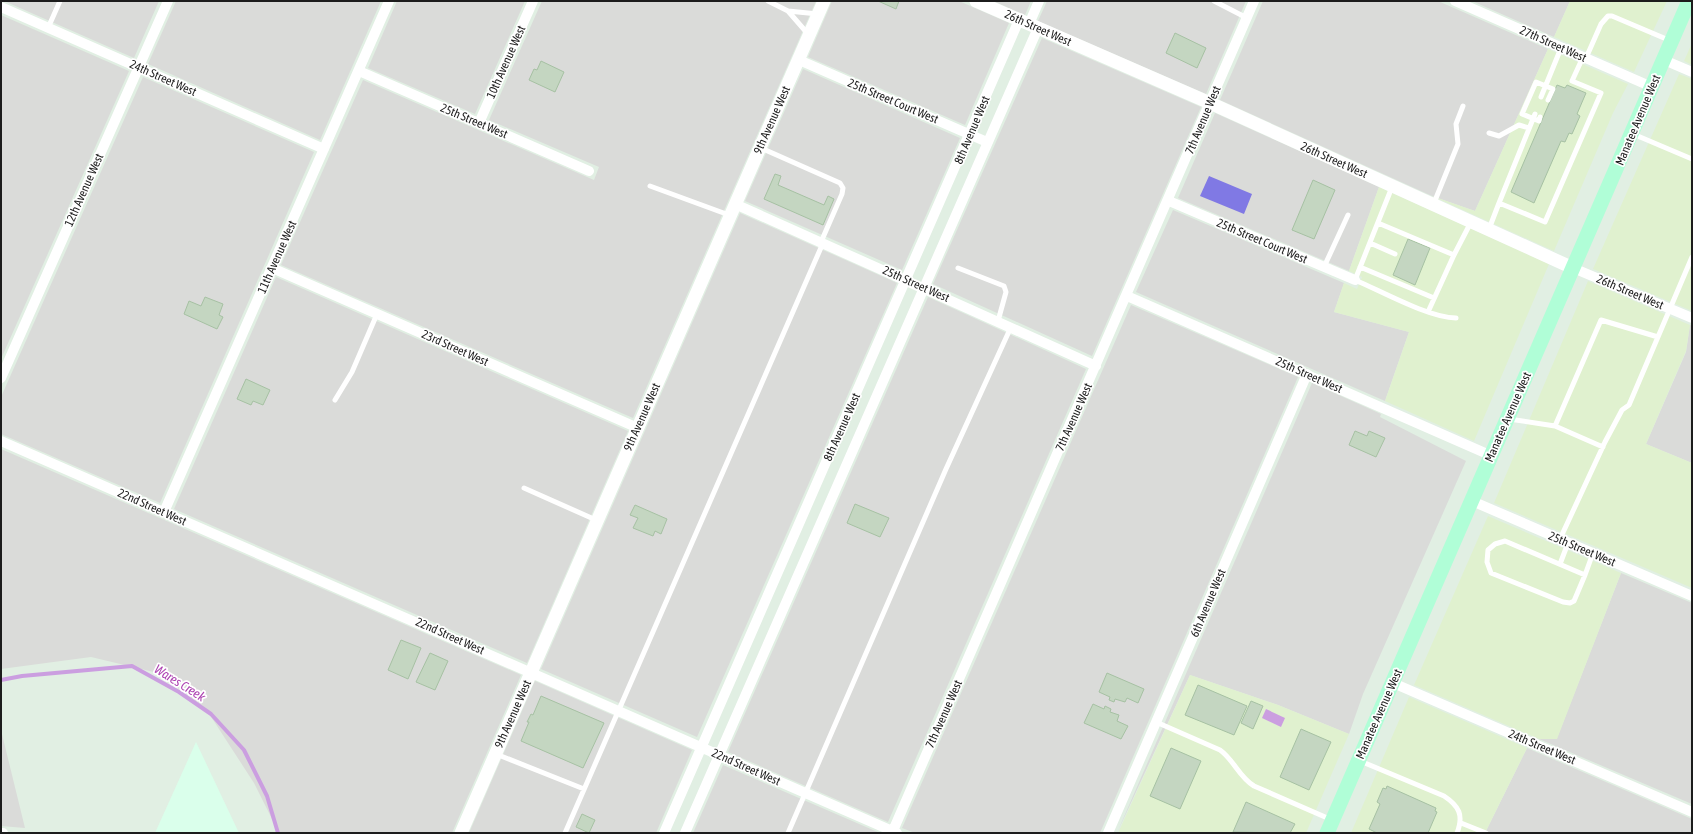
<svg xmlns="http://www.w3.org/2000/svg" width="1693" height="834" font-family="'Asap Condensed',sans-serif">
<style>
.residential{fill:#dadbd9}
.commercial{fill:#e0f1cf}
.education{fill:#daffeb}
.pitch{fill:#8079e4}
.water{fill:#cb9ee0}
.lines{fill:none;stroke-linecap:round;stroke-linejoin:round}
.stream{stroke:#cb9ee0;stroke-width:4}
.building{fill:#c4d6c1;stroke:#a6c1a3}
.service{stroke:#fff;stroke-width:5}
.minor{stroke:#fff;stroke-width:10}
.tertiary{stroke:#fff;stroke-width:13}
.secondary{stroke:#b0fed7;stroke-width:15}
.labels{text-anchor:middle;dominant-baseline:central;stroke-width:3.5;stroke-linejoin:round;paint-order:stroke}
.street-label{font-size:12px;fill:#1c1c1c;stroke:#fff}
.water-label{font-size:13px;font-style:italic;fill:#ad43b2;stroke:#fff}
</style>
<rect width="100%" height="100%" fill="#e1efe3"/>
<path class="residential" d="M4,1H159L134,58Z
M176,1H381L320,140L148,64Z
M397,1H525L475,114L368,68Z
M542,1H816L633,418L281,265L363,80L594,180L599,167L489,120Z
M832,1H959L1009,23L965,125L808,57Z
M993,1H1031L1025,15Z
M1047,1H1246L1206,94L1038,21Z
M1263,1H1438L1548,49L1475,211L1432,196L1220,100Z
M1472,1H1570L1554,37Z
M1,15L129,71L1,359Z
M1042,38L1201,107L1092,356L933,284Z
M803,69L960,138L902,270L745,201Z
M143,77L314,152L160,503L1,434V397Z
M1215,113L1379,187L1349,271L1178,198Z
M1173,210L1344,283L1334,312L1409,332L1385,401L1136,292Z
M740,213L897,283L697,737L541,669Z
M276,277L628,431L527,663L174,509Z
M928,297L1086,369L888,822L728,752Z
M1131,305L1298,377L1100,833H915L902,828Z
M1690,325L1692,326V463L1646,444L1686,352Z
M1312,383L1381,414L1380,417L1466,461L1363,694L1349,734L1278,705L1190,675L1117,833Z
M1,449L521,675L452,833H279L254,783L206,709L158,673L91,657L1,669Z
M1621,573L1692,603V804L1539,739L1557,738Z
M535,681L692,750L656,833H469Z
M1,730L25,828L1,826Z
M1527,748L1692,819V833H1485Z
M723,765L880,833H693Z"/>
<path class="commercial" d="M1570,1H1667L1634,72L1554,37Z
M1692,43V65L1684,61Z
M1548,49L1628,84L1613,113L1554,251L1432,196L1475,211Z
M1679,74L1692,79V311L1593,269Z
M1379,187L1549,264L1474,441L1385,401L1409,332L1334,312L1344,283L1357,289L1362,277L1349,271Z
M1588,281L1690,325L1686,351L1646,444L1692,463V588L1494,503Z
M1488,516L1621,573L1557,739H1539L1414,685Z
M1190,675L1278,705L1349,734L1306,833H1118Z
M1409,697L1527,748L1485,833H1351Z"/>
<path class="education" d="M196,742L239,833H155Z"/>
<path class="pitch" d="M1209,176L1252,194L1244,214L1200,196Z"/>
<path class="water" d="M1266,709L1285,718L1281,727L1262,718Z"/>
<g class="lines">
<path class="stream" d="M1,680L22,676L132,666L179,692L211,714L244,750L267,796L278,833"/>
</g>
<path class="building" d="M878,1H899L896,9Z
M1175,33L1206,48L1197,68L1166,53Z
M541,61L564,72L555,92L529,80L534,69L537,70Z
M1557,85L1565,88L1567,85L1586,93L1577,114L1580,116L1572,134L1569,133L1565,142L1561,141L1534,203L1511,192Z
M775,174L781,176L778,185L824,205L828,196L834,199L823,225L764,199Z
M1313,180L1335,190L1314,239L1292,230Z
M1408,239L1430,248L1415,285L1393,275Z
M205,297L223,304L219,315L223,317L217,329L184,314L189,301L201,306Z
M246,379L270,390L263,405L253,401L251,405L237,399Z
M1355,431L1367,436L1369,431L1385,438L1376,457L1349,445Z
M855,504L889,518L880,537L847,523Z
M635,505L667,519L661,534L655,531L653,536L633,528L638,518L630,515Z
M401,640L421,648L408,679L388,670Z
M430,653L448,661L435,690L416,682Z
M1107,673L1144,689L1138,703L1127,698L1125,702L1115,699L1114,702L1109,700L1110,697L1099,692Z
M1198,685L1247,706L1234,735L1185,715Z
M541,696L604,723L583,768L521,741L529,722H527L531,714L533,715Z
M1251,701L1263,706L1253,729L1241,723Z
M1093,704L1104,709L1105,706L1111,709L1110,712L1119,715L1117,721L1128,726L1121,739L1084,723Z
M1301,729L1331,742L1309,790L1280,777Z
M1171,748L1201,761L1180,809L1150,796Z
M1387,786L1436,808L1435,811L1437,812L1428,833H1377L1369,829L1380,804L1377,802L1383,788L1386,789Z
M1246,802L1295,824L1290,833L1233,832Z
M582,814L595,820L589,833L576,827Z"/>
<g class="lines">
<path class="service" d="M768,1L788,11L818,14
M1214,1L1247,18
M788,11L808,34
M48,28L60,1
M1586,58L1601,24L1608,16H1612L1671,41
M1541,97L1561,48
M1540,117L1539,121L1522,114L1536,82L1553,89L1548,100
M1489,133L1499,136L1519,125L1529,128
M1633,134L1692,159
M761,148L840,183L843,188L842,194L821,242
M650,186L729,215
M1392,187L1355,280C1381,291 1429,318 1456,318
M1434,203L1458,144L1456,124L1463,106
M1499,203L1535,114
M1378,223L1454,255
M1489,229L1499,203L1545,222L1601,93L1572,81L1583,57
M1370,243L1395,254
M1324,267L1348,215
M1360,267L1434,298
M958,268L1004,286L1006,292L998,321
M1428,312L1454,255L1471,222
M335,400L352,372L377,314
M1509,419L1555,426L1603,447
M1555,426L1601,320L1658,337
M524,488L596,520
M1560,539L1605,442L1622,410L1629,405L1692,257
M1560,564L1568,543
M1585,575L1574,601L1570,603L1563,602L1491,573L1487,562L1488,550L1495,544L1505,541L1585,575L1593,553
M1156,722L1220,750C1234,760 1239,777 1254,786L1332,820
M496,754L584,789
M1360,761L1444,796C1459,806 1464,815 1457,833
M1461,823L1486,833
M565,833L823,243
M788,833L946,469L1011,327"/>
<path class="minor" d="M1455,1L1652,87
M1,7L324,149
M1029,24L1039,1
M799,60L987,142
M1664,60L1692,72
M359,71L589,171
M479,123L533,1
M1169,201L1355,280
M735,204L1096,366
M272,268L638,428
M1573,268L1692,318
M1127,296L1492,456
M1,378L168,1
M1,441L897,833
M1472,501L1692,596
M164,512L389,1
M1393,683L1692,812
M1,833H3
M664,833L1019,20
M685,833L1038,28
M892,833L1254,1
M1108,833L1307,374"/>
<path class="tertiary" d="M976,1L1210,103L1573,268
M461,833L824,1"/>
<path class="secondary" d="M1327,833L1689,1"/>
</g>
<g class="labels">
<g class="street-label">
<text transform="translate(1038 28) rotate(24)">26th Street West</text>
<text transform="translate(1553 44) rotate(24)">27th Street West</text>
<text transform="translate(506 62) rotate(-66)">10th Avenue West</text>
<text transform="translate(163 78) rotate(24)">24th Street West</text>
<text transform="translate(893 101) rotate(23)">25th Street Court West</text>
<text transform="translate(772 120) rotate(-66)">9th Avenue West</text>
<text transform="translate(1203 120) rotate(-67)">7th Avenue West</text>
<text transform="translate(1638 120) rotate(-67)">Manatee Avenue West</text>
<text transform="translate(474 121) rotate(23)">25th Street West</text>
<text transform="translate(972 130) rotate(-67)">8th Avenue West</text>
<text transform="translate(1334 160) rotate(24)">26th Street West</text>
<text transform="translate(84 190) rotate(-66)">12th Avenue West</text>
<text transform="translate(1262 241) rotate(23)">25th Street Court West</text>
<text transform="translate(277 257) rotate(-66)">11th Avenue West</text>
<text transform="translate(916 284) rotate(24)">25th Street West</text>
<text transform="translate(1630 292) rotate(23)">26th Street West</text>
<text transform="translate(455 348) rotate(24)">23rd Street West</text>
<text transform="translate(1309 375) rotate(24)">25th Street West</text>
<text transform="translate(642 417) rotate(-66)">9th Avenue West</text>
<text transform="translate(1074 417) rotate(-66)">7th Avenue West</text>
<text transform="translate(1508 417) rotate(-66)">Manatee Avenue West</text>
<text transform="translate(842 427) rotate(-66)">8th Avenue West</text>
<text transform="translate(152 507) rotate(24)">22nd Street West</text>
<text transform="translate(1582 549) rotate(23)">25th Street West</text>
<text transform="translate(1208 603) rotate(-67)">6th Avenue West</text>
<text transform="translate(450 636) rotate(24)">22nd Street West</text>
<text transform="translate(513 714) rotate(-66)">9th Avenue West</text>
<text transform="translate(944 714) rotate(-66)">7th Avenue West</text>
<text transform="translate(1379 714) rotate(-66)">Manatee Avenue West</text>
<text transform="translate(1542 747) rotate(23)">24th Street West</text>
<text transform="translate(746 767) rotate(24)">22nd Street West</text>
</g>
<g class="water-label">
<text transform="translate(180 683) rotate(32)">Wares Creek</text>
</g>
</g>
<rect width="1693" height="834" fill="none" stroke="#1c1c1c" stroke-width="4"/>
</svg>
